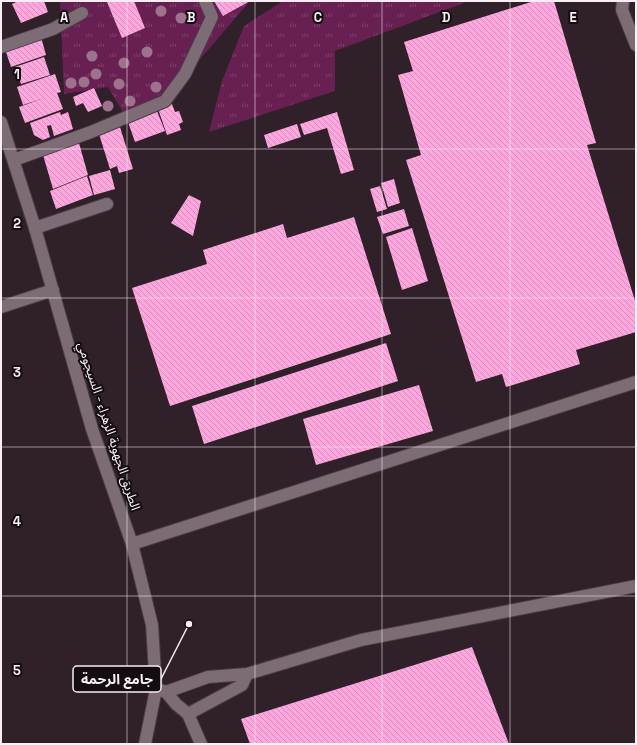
<svg xmlns="http://www.w3.org/2000/svg" width="637" height="745" font-family="'Space Grotesk','Noto Sans Arabic',sans-serif">
<style>
.grass{fill:url(#grass-tufts)}
.building{fill:url(#building-back-hatch)}
.lines{fill:none;stroke-linecap:round;stroke-linejoin:round}
.street-casing{stroke:#483c44;stroke-width:14}
.secondary-casing{stroke:#483c44;stroke-width:14}
.street{stroke:#7d6b75;stroke-width:12}
.secondary{stroke:#7d6b75;stroke-width:12}
.tree{fill:#9d728d}
.grid{fill:none;stroke:#f8eef3;stroke-width:1;stroke-opacity:0.55}
.labels{text-anchor:middle;dominant-baseline:central;stroke-width:4;stroke-linejoin:round;paint-order:stroke}
.street-label{font-size:13px;fill:#f8eef3;stroke:#130c10}
.grid-label{font-size:13px;text-anchor:middle;font-weight:bold;fill:#f8eef3;stroke:#130c10;stroke-width:4;stroke-linejoin:round;paint-order:stroke}
.leader{fill:none;stroke:#f8eef3;stroke-width:1.5}
.callout-dot{fill:#f8eef3;stroke:#130c10;stroke-width:1.5}
.callout{fill:#130c10;stroke:#f8eef3;stroke-width:1.5}
.callout-label{font-size:14px;text-anchor:middle;font-weight:bold;fill:#f8eef3}
</style>
<defs>
<pattern id="grass-tufts" width="24" height="20" patternUnits="userSpaceOnUse"><rect width="24" height="20" fill="#682052"/><path d="M3 7l-1-3M5 7V3M7 7l1-3M15 17l-1-3M17 17v-4M19 17l1-3" fill="none" stroke="#7e416b"/></pattern>
<pattern id="building-back-hatch" width="6" height="6" patternUnits="userSpaceOnUse"><rect width="6" height="6" fill="#fea7de"/><path d="M-1 5l2 2M0 0l6 6M5-1l2 2" fill="none" stroke="#d18fb9"/></pattern>
</defs>
<rect width="100%" height="100%" fill="#2f2029"/>
<path class="grass" d="M60,1H250L177,86L124,114L108,87L64,94Z
M283,1H469L335,51V91L209,132L222,81L244,26Z"/>
<path class="building" d="M18,1H44L48,12L21,23L12,4Z
M109,1H134L145,28L122,38L107,2Z
M214,1H250L223,16Z
M534,1H554L596,143L587,145L636,304V332L576,350L580,364L506,387L502,374L476,382L406,160L421,155L398,75L413,71L404,42Z
M41,37L46,55L11,67L5,49Z
M44,57L50,75L21,84L15,67Z
M55,74L61,92L57,93L63,109L25,123L19,107L44,98L23,105L17,87Z
M94,88L102,106L88,112L83,103L76,106L73,97Z
M172,104L175,112L179,111L183,122L179,124L181,130L167,135L158,109Z
M157,111L165,131L135,142L128,122Z
M60,112L61,115L68,112L73,129L54,136L51,125L47,126L50,137L43,140L34,135L30,123Z
M337,112L354,170L341,174L327,128L304,135L300,124Z
M297,124L301,137L268,148L264,135Z
M120,127L133,169L119,173L117,166L110,169L99,134Z
M79,143L88,175L53,189L43,155Z
M110,170L115,189L94,195L89,176Z
M87,176L93,195L56,209L50,191Z
M394,179L400,203L388,207L381,183Z
M380,186L387,209L377,212L370,189Z
M189,195L201,201L193,236L171,223Z
M404,209L409,226L383,234L377,217Z
M354,217L391,334L170,406L132,288L207,264L203,250L283,224L287,238Z
M412,228L428,281L402,290L386,237Z
M386,343L398,381L204,444L192,406Z
M419,385L433,431L316,465L303,419Z
M472,647L509,744H250L241,719Z"/>
<g class="lines">
<defs>
<path id="street" d="M623,1L622,10L636,45
M1,47L53,29L82,13
M14,160L91,132L165,101L185,74L212,17L205,1
M35,228L107,204
M1,307L53,290
M132,544L636,382
M160,690L166,692L176,704L188,714L201,744
M166,692L208,677L247,674L361,640L636,586
M188,714L242,685L247,674"/>
<path id="secondary" d="M1,122L35,228L92,429L132,544L152,625L156,689L145,744"/>
</defs>
<use href="#street" class="street-casing"/>
<use href="#secondary" class="secondary-casing"/>
<use href="#street" class="street"/>
<use href="#secondary" class="secondary"/>
</g>
<g class="tree">
<circle cx="161" cy="11" r="5.5"/>
<circle cx="181" cy="18" r="5.5"/>
<circle cx="147" cy="52" r="5.5"/>
<circle cx="92" cy="56" r="5.5"/>
<circle cx="124" cy="63" r="5.5"/>
<circle cx="96" cy="74" r="5.5"/>
<circle cx="84" cy="82" r="5.5"/>
<circle cx="71" cy="83" r="5.5"/>
<circle cx="119" cy="84" r="5.5"/>
<circle cx="156" cy="87" r="5.5"/>
<circle cx="130" cy="101" r="5.5"/>
<circle cx="108" cy="106" r="5.5"/>
</g>
<path class="grid" d="M127,1V744M255,1V744M382,1V744M510,1V744M1,149H636M1,298H636M1,447H636M1,596H636"/>
<g class="labels">
<g class="street-label">
<text transform="translate(109 426) rotate(72)">الطريق الجهوية الزهراء - السيجومي</text>
</g>
</g>
<g class="grid-label">
<text x="64" y="22">A</text>
<text x="191" y="22">B</text>
<text x="318" y="22">C</text>
<text x="446" y="22">D</text>
<text x="573" y="22">E</text>
<text x="17" y="79">1</text>
<text x="17" y="228">2</text>
<text x="17" y="377">3</text>
<text x="17" y="526">4</text>
<text x="17" y="675">5</text>
</g>
<path class="leader" d="M189 624L161 679"/>
<circle class="callout-dot" cx="189" cy="624" r="4"/>
<rect class="callout" x="73" y="666" width="88" height="26" rx="4"/>
<g class="callout-label">
<text x="117" y="684">جامع الرحمة</text>
</g>
<rect width="637" height="745" fill="none" stroke="#f8eef3" stroke-width="4"/>
</svg>
